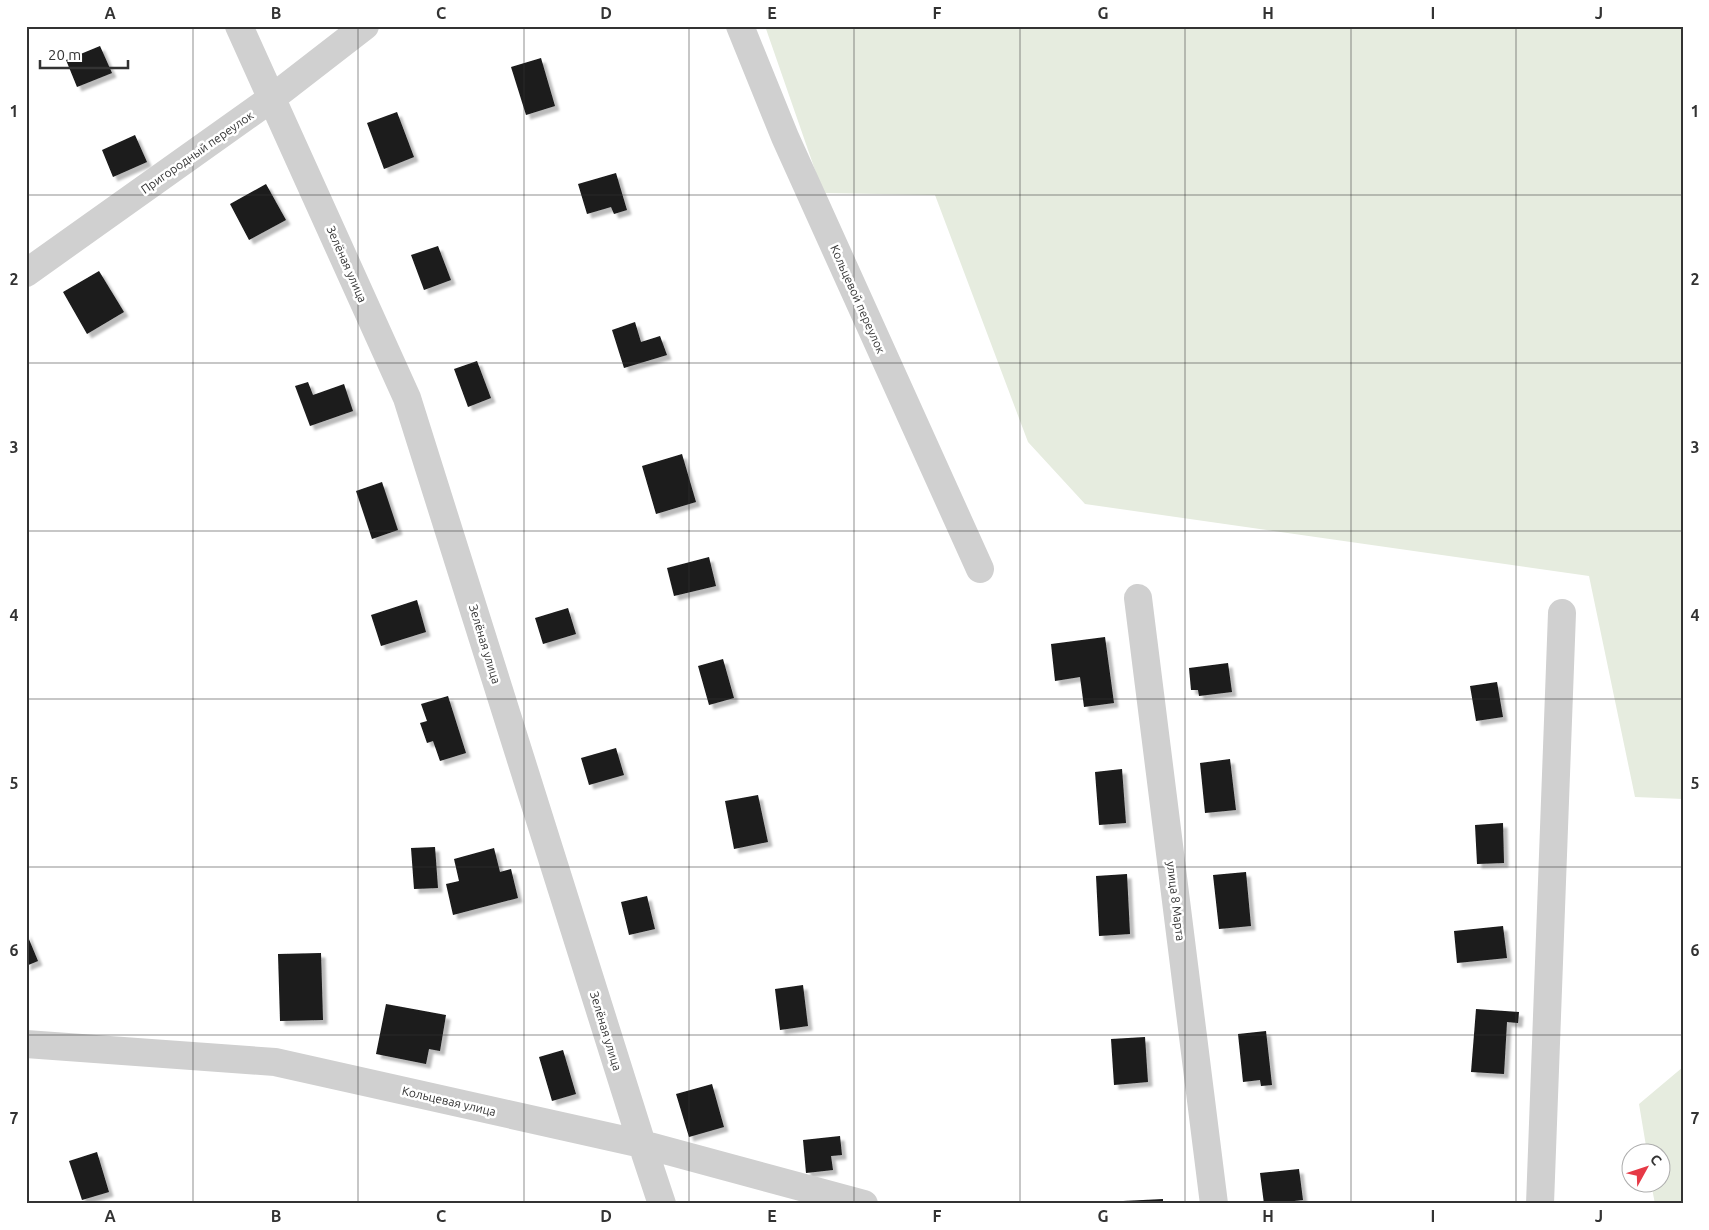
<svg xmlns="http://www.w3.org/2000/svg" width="1709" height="1230" font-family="Ubuntu,sans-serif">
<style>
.green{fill:#e6ecdf}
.building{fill:#1a1a1a;filter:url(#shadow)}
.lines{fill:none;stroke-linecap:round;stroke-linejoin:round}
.minor{stroke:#d0d0d0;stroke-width:28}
.grid{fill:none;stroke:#333;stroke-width:1;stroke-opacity:0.55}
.labels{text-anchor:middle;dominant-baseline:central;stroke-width:5;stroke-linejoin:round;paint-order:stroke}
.street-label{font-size:12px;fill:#333;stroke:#fff}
.neatline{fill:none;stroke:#333;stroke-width:2}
.grid-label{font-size:16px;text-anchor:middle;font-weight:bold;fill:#333}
</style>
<defs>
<filter id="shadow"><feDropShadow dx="4.5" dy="4.5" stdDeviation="1" flood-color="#0004"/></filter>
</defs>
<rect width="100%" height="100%" fill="#fff"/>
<path class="green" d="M765,26H1683V799L1635,797L1589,576L1085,504L1028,442L935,195L823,193Z
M1683,1067V1204H1655L1651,1183L1662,1182V1152H1647L1639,1104Z"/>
<path class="building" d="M100,46L112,73L77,87L66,60Z
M541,58L555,106L526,115L511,67Z
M397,112L414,157L384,169L367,123Z
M135,135L147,162L113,177L102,150Z
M616,173L627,210L614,214L611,207L587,214L578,184Z
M266,184L286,220L249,240L230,204Z
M438,246L451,280L424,290L411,255Z
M99,271L124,312L87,334L63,292Z
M635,322L641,342L660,336L667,355L624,368L612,330Z
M477,361L491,398L468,407L454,369Z
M308,382L313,395L344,384L353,411L310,426L295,386Z
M682,454L696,502L656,514L642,466Z
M382,482L398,530L372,539L356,491Z
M709,557L716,586L674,596L667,568Z
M417,600L426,632L381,646L371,615Z
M568,608L576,634L543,644L535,618Z
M1105,637L1114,703L1084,707L1080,677L1055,681L1051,644Z
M723,659L734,698L709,705L698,666Z
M1228,663L1232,692L1199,696L1198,690H1191L1189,668Z
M1497,682L1503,717L1476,721L1470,686Z
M448,696L466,753L440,761L433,741L427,743L420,723L427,721L421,704Z
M616,748L624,775L589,785L581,758Z
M1230,759L1236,810L1205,813L1200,763Z
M1122,769L1126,823L1099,825L1095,772Z
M758,795L768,842L734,849L725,801Z
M1503,823L1504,863L1477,864L1475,825Z
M435,847L438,888L414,889L411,848Z
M494,848L500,872L511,869L518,898L453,915L446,884L459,881L454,859Z
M1246,872L1251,926L1219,929L1213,875Z
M1127,874L1130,934L1099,936L1096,876Z
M647,896L655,929L629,935L621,902Z
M1503,926L1507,958L1457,963L1454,931Z
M26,932L38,961L26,966Z
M321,953L323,1020L280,1021L278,954Z
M803,985L808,1026L780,1030L775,989Z
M386,1004L446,1015L440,1051L429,1049L426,1064L376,1054Z
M1476,1009L1519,1012L1518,1023L1507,1022L1504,1074L1471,1072Z
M1266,1031L1272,1085L1261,1086L1260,1080L1243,1082L1238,1034Z
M1145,1037L1148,1082L1114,1085L1111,1039Z
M563,1050L576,1094L552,1101L539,1057Z
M712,1084L724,1127L689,1137L676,1094Z
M840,1136L842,1155L831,1156L833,1170L806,1173L803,1140Z
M97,1152L109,1192L82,1200L69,1161Z
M1299,1169L1303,1200L1294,1201V1204H1264L1260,1173Z
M1163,1199V1204H1123V1201Z"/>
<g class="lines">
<path class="minor" d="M239,26L407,398L642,1144L662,1204
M740,26L785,137L980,569
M26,273L272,98L365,26
M1138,598L1214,1204
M26,1044L275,1062L642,1144L864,1204
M1540,1204L1562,613"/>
</g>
<path class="grid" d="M193,26V1204M358,26V1204M524,26V1204M689,26V1204M854,26V1204M1020,26V1204M1185,26V1204M1351,26V1204M1516,26V1204M26,195H1683M26,363H1683M26,531H1683M26,699H1683M26,867H1683M26,1035H1683"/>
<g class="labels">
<g class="street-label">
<text transform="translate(197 152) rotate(-35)">Пригородный переулок</text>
<text transform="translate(347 264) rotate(66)">Зелёная улица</text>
<text transform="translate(858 299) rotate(66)">Кольцевой переулок</text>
<text transform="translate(485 644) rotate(73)">Зелёная улица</text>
<text transform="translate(1176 901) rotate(83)">улица 8 Марта</text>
<text transform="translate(606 1031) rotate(73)">Зелёная улица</text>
<text transform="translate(449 1101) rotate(13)">Кольцевая улица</text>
</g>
</g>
<rect width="1709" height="1230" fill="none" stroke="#ffffff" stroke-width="55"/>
<g transform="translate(1646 1168) rotate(50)"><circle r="24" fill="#ffffff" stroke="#adadad"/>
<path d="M0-4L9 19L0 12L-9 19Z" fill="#e63946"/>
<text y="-8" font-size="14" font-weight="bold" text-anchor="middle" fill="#333333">С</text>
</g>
<path d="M40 60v8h88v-8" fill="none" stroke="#333333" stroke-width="2.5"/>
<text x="48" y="60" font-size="15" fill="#333333" stroke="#ffffff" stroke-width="4" paint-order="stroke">20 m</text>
<rect x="28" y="28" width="1654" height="1174" class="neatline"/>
<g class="grid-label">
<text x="110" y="19">A</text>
<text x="276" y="19">B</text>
<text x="441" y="19">C</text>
<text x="606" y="19">D</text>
<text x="772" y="19">E</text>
<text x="937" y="19">F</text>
<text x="1103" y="19">G</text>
<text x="1268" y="19">H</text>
<text x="1433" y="19">I</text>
<text x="1599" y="19">J</text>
<text x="14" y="117">1</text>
<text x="1695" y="117">1</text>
<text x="14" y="285">2</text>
<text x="1695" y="285">2</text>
<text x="14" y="453">3</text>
<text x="1695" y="453">3</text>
<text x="14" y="621">4</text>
<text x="1695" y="621">4</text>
<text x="14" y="789">5</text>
<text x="1695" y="789">5</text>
<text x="14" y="956">6</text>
<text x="1695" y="956">6</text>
<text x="14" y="1124">7</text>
<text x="1695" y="1124">7</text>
<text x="110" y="1222">A</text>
<text x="276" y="1222">B</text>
<text x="441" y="1222">C</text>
<text x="606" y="1222">D</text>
<text x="772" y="1222">E</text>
<text x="937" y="1222">F</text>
<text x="1103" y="1222">G</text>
<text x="1268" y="1222">H</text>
<text x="1433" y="1222">I</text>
<text x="1599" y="1222">J</text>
</g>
</svg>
